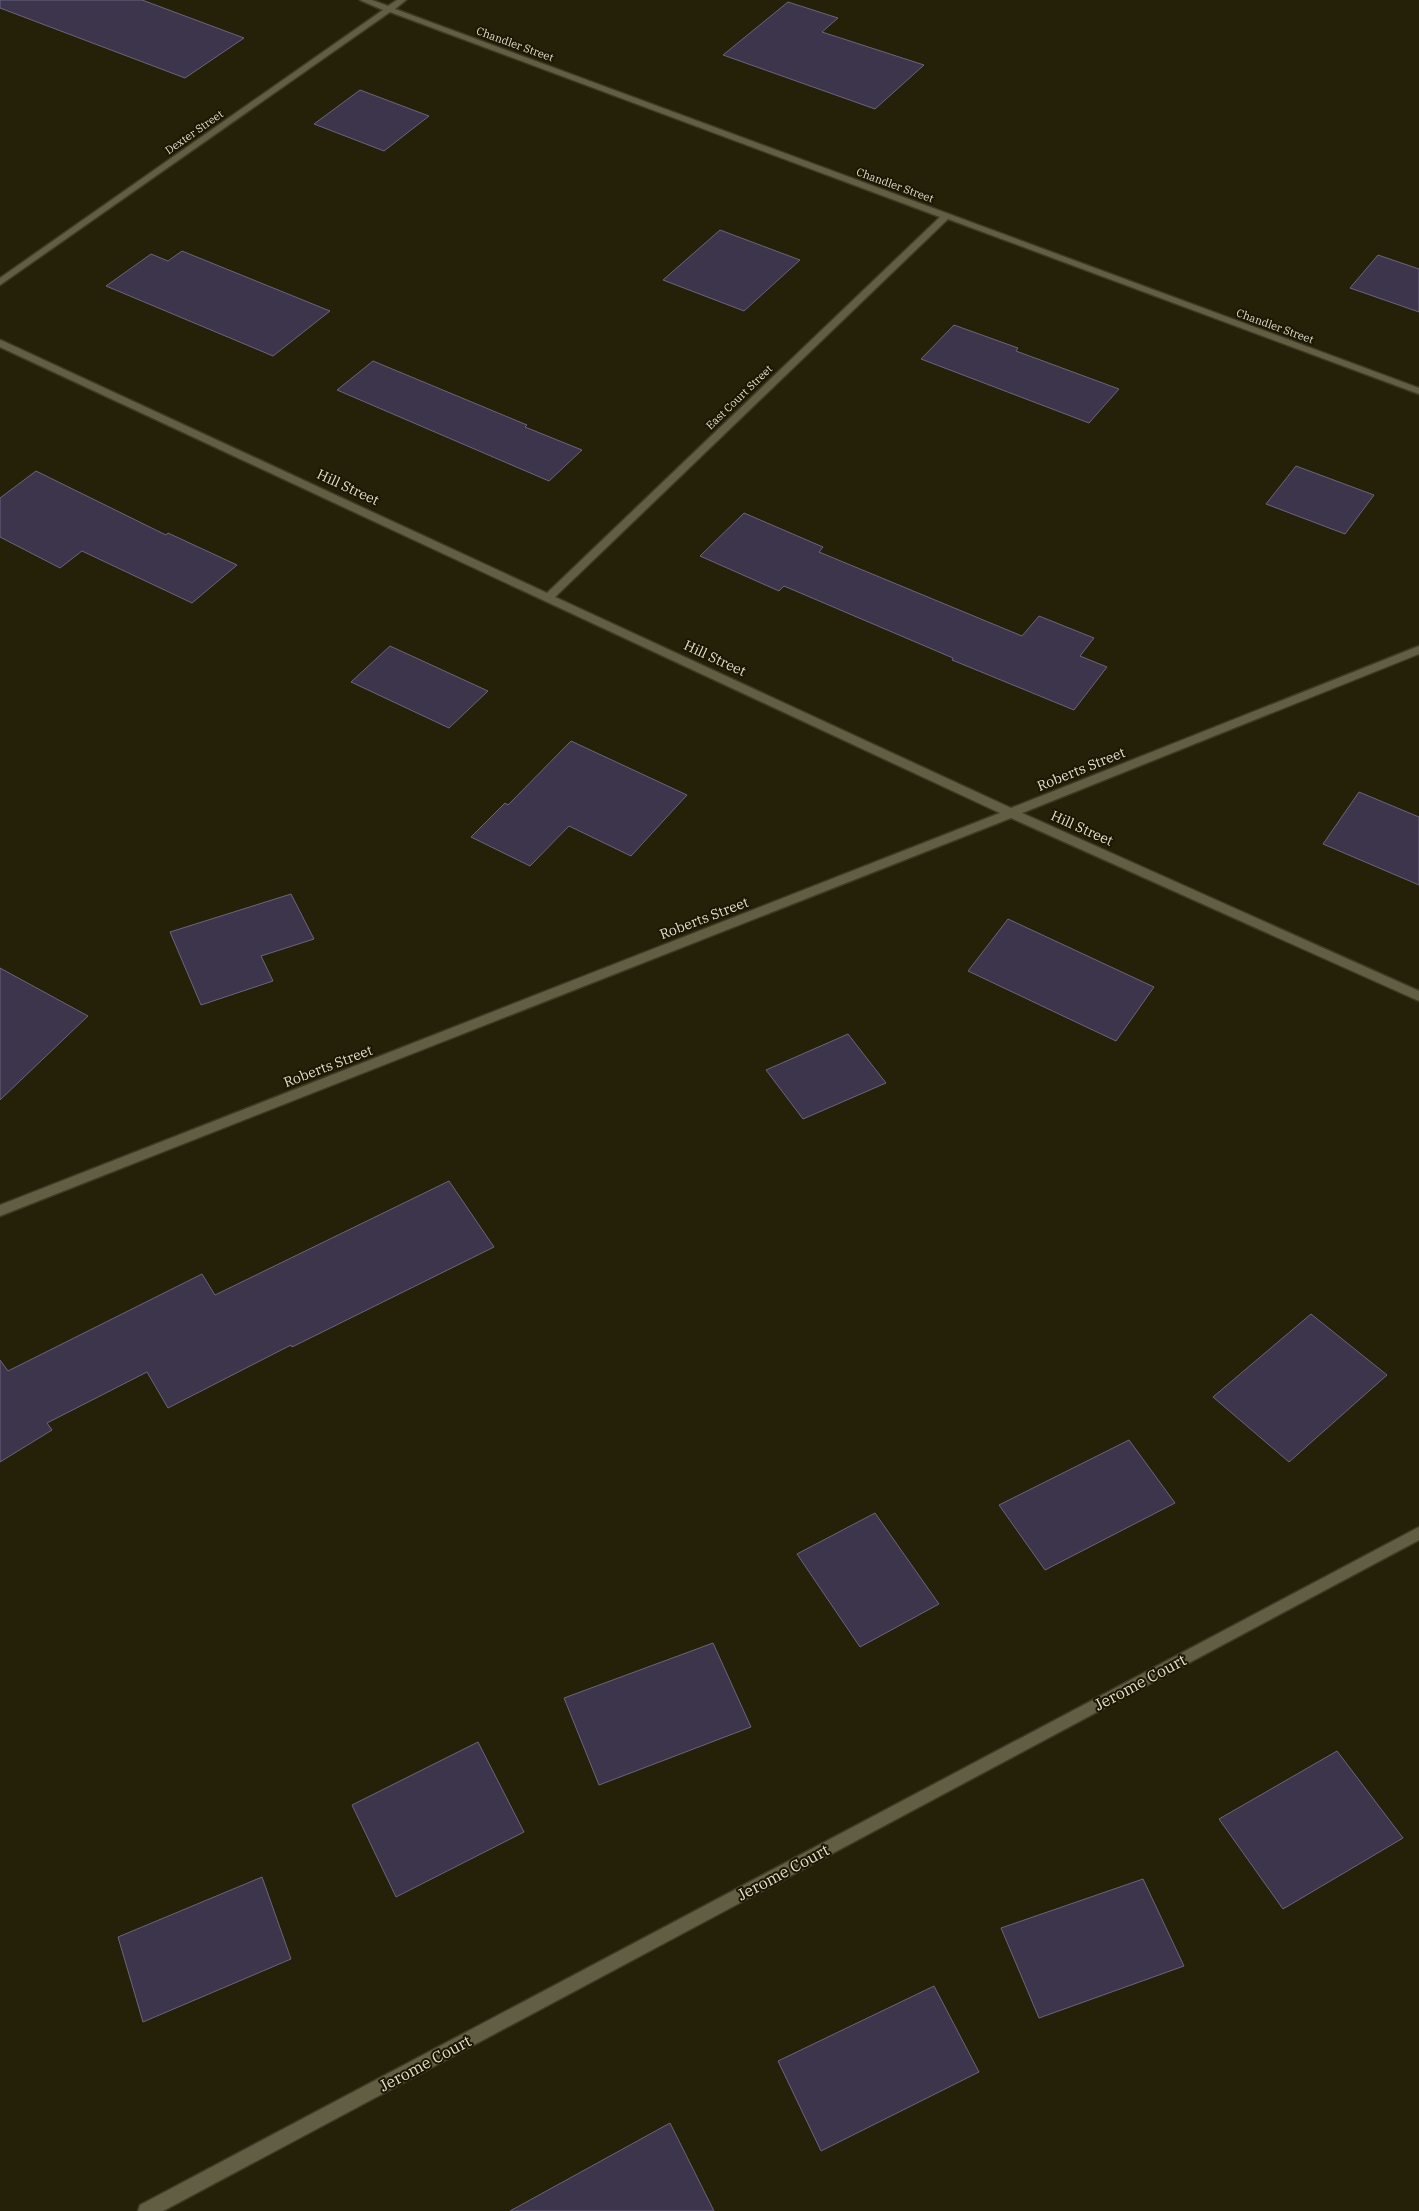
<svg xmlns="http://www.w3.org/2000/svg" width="1419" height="2211" font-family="'IBM Plex Serif',serif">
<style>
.building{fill:#3d354c;stroke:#6c647d}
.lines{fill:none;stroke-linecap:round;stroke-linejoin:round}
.street-casing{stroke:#3e3b24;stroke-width:3}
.street{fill:#615e44;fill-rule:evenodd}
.labels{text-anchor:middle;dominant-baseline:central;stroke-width:4;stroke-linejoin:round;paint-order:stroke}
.far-street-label{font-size:11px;fill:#dfdecf;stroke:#1b1701}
.street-label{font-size:14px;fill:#dfdecf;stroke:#1b1701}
.near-street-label{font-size:16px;fill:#dfdecf;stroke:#1b1701}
</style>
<rect width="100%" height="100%" fill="#242108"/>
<path class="building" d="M0,0H142L244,38L185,78L0,8Z
M788,2L838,18L822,32L924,65L875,109L723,55Z
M360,90L429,116L384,151L314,124Z
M720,230L800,260L744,311L663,280Z
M182,251L330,311L273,356L106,286L151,254L168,261Z
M1378,255L1419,269V312L1350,288Z
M954,325L1018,348L1016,351L1119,389L1089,423L921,359Z
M373,361L527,425L525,427L582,450L549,481L337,390Z
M1296,466L1374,495L1345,534L1266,504Z
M36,471L166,535L168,533L237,565L192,603L82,551L60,568L0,537V498Z
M744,513L823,547L819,552L1022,636L1039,616L1094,638L1080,656L1107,667L1074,710L952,660L953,658L784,586L779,591L700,556Z
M390,646L488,691L449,728L351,682Z
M571,741L687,795L631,856L569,826L530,866L471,837L505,803L508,805Z
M1359,792L1419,817V885L1323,844Z
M291,894L314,939L261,956L273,981L201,1005L170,932Z
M1008,919L1154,987L1116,1041L968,971Z
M0,968L88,1016L0,1100Z
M848,1034L886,1083L803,1119L766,1070Z
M449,1181L494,1247L292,1347L291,1345L168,1408L147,1372L47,1423L52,1430L0,1462V1360L8,1371L202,1274L215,1295Z
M1311,1314L1387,1375L1289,1462L1213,1397Z
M1129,1440L1175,1503L1045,1570L999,1505Z
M875,1513L939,1604L860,1647L797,1554Z
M713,1643L751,1727L599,1785L564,1698Z
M478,1742L524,1832L396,1897L352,1805Z
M1337,1751L1403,1838L1283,1909L1219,1819Z
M262,1877L291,1959L143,2022L118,1937Z
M1143,1879L1184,1966L1039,2018L1001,1928Z
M934,1986L979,2072L821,2151L778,2061Z
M670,2123L714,2211H510Z"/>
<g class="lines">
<defs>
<path id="street" d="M360,0H372L388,6L397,0H406L395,9L1419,388V394L948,219L555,597L1011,808L1419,646V654L1022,813L1419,991V1001L1011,818L0,1216V1205L1000,813L0,347V340L3,341L547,593L940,217L390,12L0,285V278L383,10Z
M1419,1527V1540L163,2211H138L140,2205Z"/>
</defs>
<use href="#street" class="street-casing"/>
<use href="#street" class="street"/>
</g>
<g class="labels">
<g class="far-street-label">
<text transform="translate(515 44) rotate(20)">Chandler Street</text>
<text transform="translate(194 132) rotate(-35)">Dexter Street</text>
<text transform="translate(895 185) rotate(20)">Chandler Street</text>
<text transform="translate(1275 326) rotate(20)">Chandler Street</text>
<text transform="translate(739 397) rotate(-44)">East Court Street</text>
</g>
<g class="street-label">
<text transform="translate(348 487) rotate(25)">Hill Street</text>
<text transform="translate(715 658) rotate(25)">Hill Street</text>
<text transform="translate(1081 769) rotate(-22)">Roberts Street</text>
<text transform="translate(1082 828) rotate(24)">Hill Street</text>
<text transform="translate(704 918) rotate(-21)">Roberts Street</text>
<text transform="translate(328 1066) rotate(-21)">Roberts Street</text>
</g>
<g class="near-street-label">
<text transform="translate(1140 1682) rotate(-28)">Jerome Court</text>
<text transform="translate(783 1872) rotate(-28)">Jerome Court</text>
<text transform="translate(425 2063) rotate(-28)">Jerome Court</text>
</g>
</g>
</svg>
